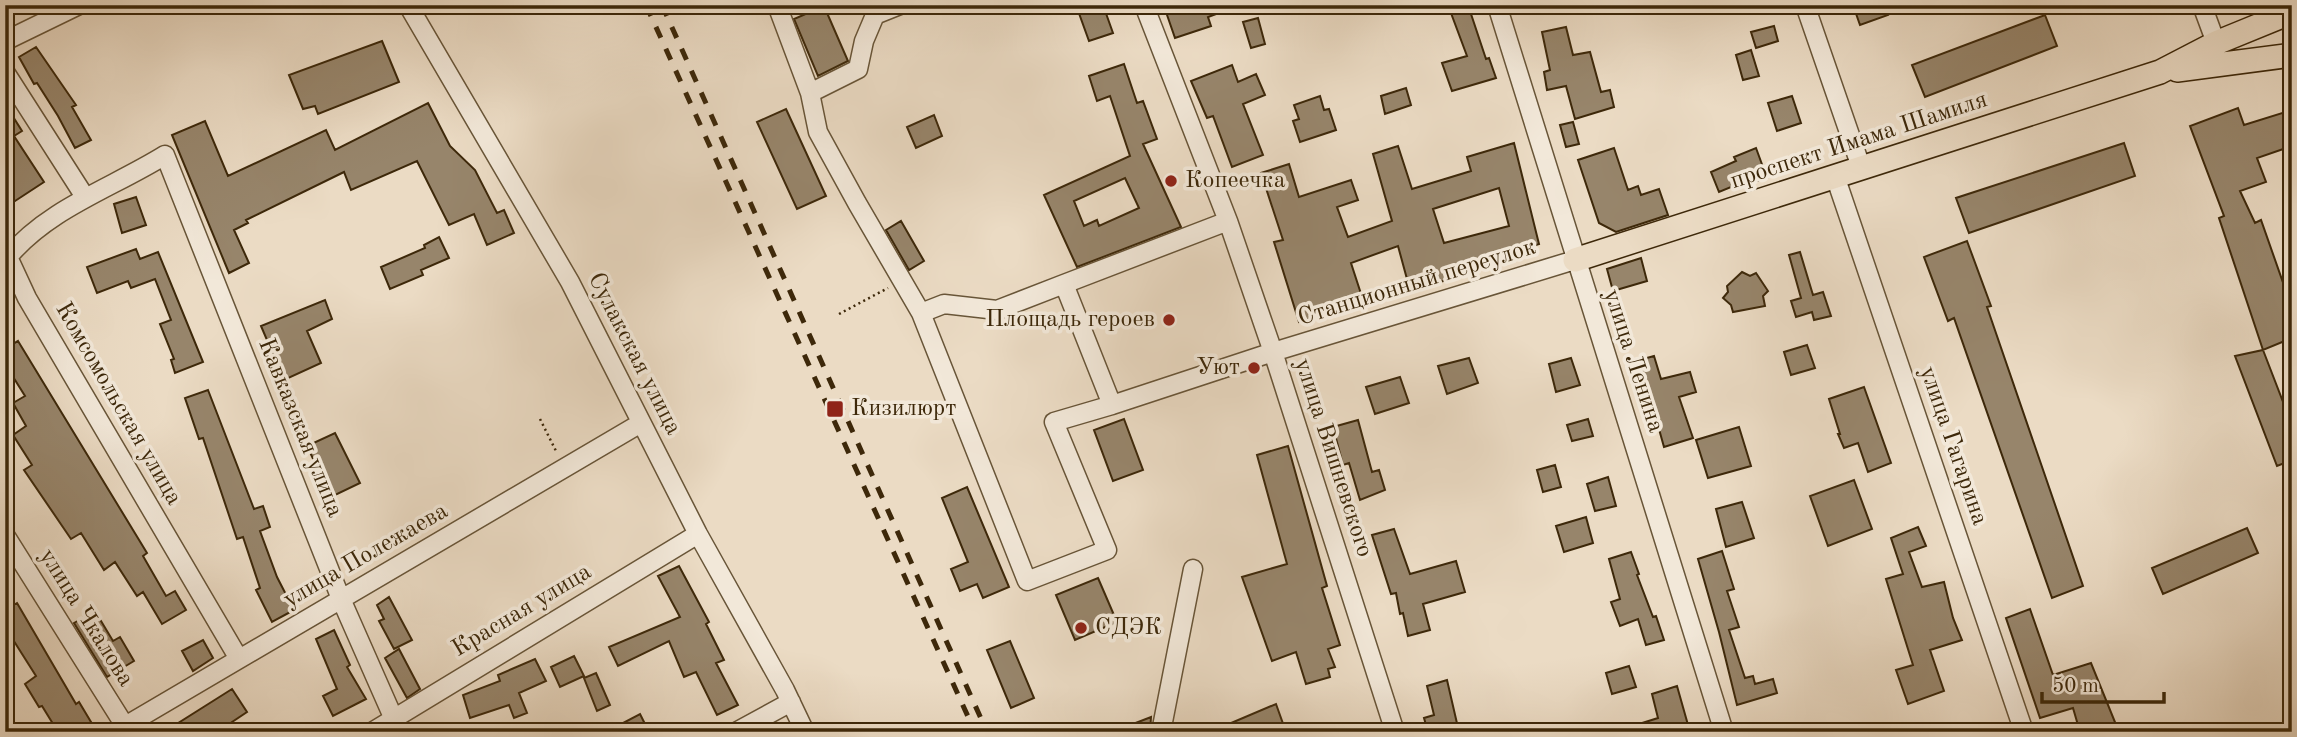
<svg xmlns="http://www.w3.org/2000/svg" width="2297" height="737" font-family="'Old Standard TT',serif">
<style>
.building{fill:#97856b;stroke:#3d280a;stroke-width:2;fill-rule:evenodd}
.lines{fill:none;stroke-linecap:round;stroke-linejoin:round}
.minor-casing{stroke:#685538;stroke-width:21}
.major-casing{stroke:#3d280a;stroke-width:26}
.path{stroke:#3d280a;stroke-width:2.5;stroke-dasharray:2 3.5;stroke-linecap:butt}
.minor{stroke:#f2e8d9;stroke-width:18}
.major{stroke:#ebdbc4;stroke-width:23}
.rail{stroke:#3d280a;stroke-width:5;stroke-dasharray:12 12;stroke-linecap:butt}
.poi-dot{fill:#8f2418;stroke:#f2e8d9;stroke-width:2.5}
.labels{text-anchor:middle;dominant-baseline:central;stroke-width:7;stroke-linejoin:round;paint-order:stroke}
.street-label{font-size:24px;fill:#3d280a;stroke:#f2e8d9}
.poi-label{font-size:24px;fill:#3d280a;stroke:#f2e8d9;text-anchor:start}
</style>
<rect width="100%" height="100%" fill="#ebdbc4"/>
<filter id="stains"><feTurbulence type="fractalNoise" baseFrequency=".00286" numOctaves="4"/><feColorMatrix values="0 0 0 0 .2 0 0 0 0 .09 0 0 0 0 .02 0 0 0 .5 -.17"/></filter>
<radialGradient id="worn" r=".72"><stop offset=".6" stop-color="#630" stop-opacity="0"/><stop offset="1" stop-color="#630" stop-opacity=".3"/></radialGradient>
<path class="building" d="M1076,5H1103L1113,33L1089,41Z
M1187,5H1235V7L1208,17L1211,26L1175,38L1166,12Z
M1448,5H1468L1486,59L1489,58L1496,78L1452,91L1442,63L1467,56Z
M1853,5H1884L1888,15L1860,25Z
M824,6L848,61L818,76L794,19Z
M2045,15L2057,46L1925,97L1912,65Z
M1258,18L1265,44L1251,48L1243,22Z
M1774,26L1778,41L1756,48L1751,32Z
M1566,27L1573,55L1590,52L1601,92L1610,90L1614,107L1575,119L1566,86L1547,90L1544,72L1550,70L1542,32Z
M382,41L399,82L318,114L315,106L303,109L289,75Z
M36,47L76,105L72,107L91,140L75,148L58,116L37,83L34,84L19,57Z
M1751,50L1759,76L1743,80L1736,55Z
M1124,64L1137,103L1143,101L1157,139L1143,144L1181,227L1077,267L1044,195L1130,156L1110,96L1097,101L1089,76ZM1125,178L1139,208L1099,226L1097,220L1084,226L1074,201Z
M1232,65L1238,82L1256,74L1265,95L1243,104L1263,155L1232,167L1213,116L1207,118L1191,81Z
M1406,88L1411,105L1385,114L1381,96Z
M1320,96L1324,110L1329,109L1336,130L1300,142L1293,121L1299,119L1294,105Z
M1792,96L1801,123L1777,131L1768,103Z
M428,103L450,146L475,170L497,213L504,210L514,233L487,245L474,214L449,225L417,161L351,190L344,172L246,220L248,223L234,230L249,263L229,273L172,135L205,121L228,176L326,130L335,150Z
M5,104L22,131L14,136L44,182L12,203L5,193V183L13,178L5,164Z
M2238,108L2244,125L2292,110V146L2257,158L2266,182L2240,191L2255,223L2261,220L2292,308V319L2289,321L2292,338L2263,350L2219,218L2224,216L2190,126Z
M786,109L826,196L797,209L757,122Z
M934,115L942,136L916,148L907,127Z
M1573,122L1579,144L1566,147L1560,125Z
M1514,143L1539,244L1444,272L1447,280L1410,290L1398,246L1351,263L1364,303L1299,322L1274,242L1283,240L1261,173L1289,164L1299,197L1351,180L1358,200L1337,207L1348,237L1392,221L1373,154L1398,146L1412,189L1471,171L1467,157ZM1499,188L1509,226L1444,243L1433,209Z
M2124,143L2135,176L1969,233L1956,198Z
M1614,148L1628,190L1638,186L1641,195L1659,189L1668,215L1616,232L1599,223L1578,160Z
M1756,148L1767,178L1744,185L1743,182L1719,192L1711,172L1736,161L1734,157Z
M136,197L146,225L122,233L114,204Z
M901,221L924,261L909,270L886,230Z
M439,237L449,258L421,270L423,275L390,289L381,267L425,248L424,245Z
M1967,241L1991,306L1987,307L2083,586L2052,598L1954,318L1948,321L1924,257Z
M136,249L140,259L158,252L203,362L175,373L171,360L174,359L160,324L171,320L155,279L131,288L128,281L97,293L87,267Z
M1800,252L1813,295L1823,292L1831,316L1814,320L1812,312L1796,317L1791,301L1801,298L1789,255Z
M1641,258L1647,281L1613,291L1607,269Z
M1742,272L1750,276L1756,273L1768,291L1763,296L1765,306L1733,312L1731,305L1723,298L1728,292L1727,286Z
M325,300L332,319L307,331L321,363L284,380L261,326Z
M18,341L147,553L143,556L166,596L175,591L186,610L162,624L143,592L137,596L115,562L104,570L81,533L71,539L24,470L32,465L13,435L26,426L13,403L25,396L5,364V349Z
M1807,345L1815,368L1791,375L1784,352Z
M2263,350L2292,425V460L2277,466L2235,356Z
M1654,356L1661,379L1690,372L1696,392L1679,397L1693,438L1664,447L1652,404L1648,405L1636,361Z
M1469,358L1478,383L1447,394L1438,366Z
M1571,358L1580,385L1556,392L1549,364Z
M1400,377L1409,403L1375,414L1366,387Z
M1864,387L1891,463L1868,472L1858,443L1844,448L1838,434H1840L1829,399Z
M208,390L254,509L263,506L270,527L260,531L277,577L294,610L272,622L256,590L260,588L243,537L237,539L203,438L199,439L185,398Z
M1124,419L1143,470L1113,481L1094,430Z
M1588,419L1593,436L1572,441L1567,425Z
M1358,420L1372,472L1379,470L1385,490L1360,500L1349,463L1343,465L1333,427Z
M1739,427L1751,466L1708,478L1696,440Z
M335,433L360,483L331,497L307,446Z
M1288,446L1327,586L1322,588L1340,645L1328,649L1335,667L1328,669L1330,677L1306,684L1296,652L1272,661L1242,577L1287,564L1257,455Z
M1555,465L1561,487L1543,492L1537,470Z
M1608,477L1616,506L1595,511L1587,484Z
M1854,480L1872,529L1828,546L1810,496Z
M967,487L1009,587L983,598L977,584L960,591L951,569L968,562L942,498Z
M1742,502L1754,538L1726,547L1716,509Z
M1586,517L1593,543L1564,552L1556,526Z
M1918,527L1926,546L1909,552L1922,587L1944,582L1953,618L1962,640L1930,650L1944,691L1908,704L1896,670L1913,665L1886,579L1903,574L1891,538Z
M2247,528L2258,553L2163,594L2152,568Z
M1394,529L1410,574L1456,561L1465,592L1423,604L1430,630L1408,636L1403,613L1400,614L1396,593L1391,594L1372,535Z
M1722,551L1734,589L1727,591L1739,627L1729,630L1745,678L1753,676L1755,684L1773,679L1777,693L1737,705L1719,632L1698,559Z
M1631,552L1639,574L1637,575L1653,617L1656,616L1664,640L1646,645L1638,619L1620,626L1611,602L1620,599L1609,559Z
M679,566L709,622L706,624L724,660L716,663L738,705L717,715L696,672L684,677L669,641L618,666L609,647L680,617L658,576Z
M1098,578L1117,622L1075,640L1056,595Z
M389,597L412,640L394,649L379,621L384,619L377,605Z
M17,603L76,704L79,702L97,732H58L42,706L39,707L25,684L36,676L5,627V610Z
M2030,609L2053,675L2091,663L2119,732H2080L2073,708L2040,718L2006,618Z
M95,611L113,641L120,637L134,661L107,677L74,623Z
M334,630L350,665L347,667L366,699L333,716L323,696L337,689L316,639Z
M203,640L213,658L193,671L182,651Z
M1010,641L1034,698L1011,708L987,650Z
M399,649L420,689L407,698L385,658Z
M574,656L584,676L560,687L551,667Z
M535,659L546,681L519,693L527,713L514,718L509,705L470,718L463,695L500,681L498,675Z
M1629,666L1636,687L1612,694L1606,673Z
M596,673L610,705L597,711L584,678Z
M1447,680L1459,732H1428L1424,718L1434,715L1427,686Z
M1677,686L1690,732H1623V729L1658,718L1652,694Z
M232,689L247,712L217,732H164Z
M1276,704L1286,732H1210Z
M640,714L649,732H606Z
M1151,717L1150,732H1116L1115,731Z"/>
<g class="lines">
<defs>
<path id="minor" d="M408,5L570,282L698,534L785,690L805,732
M777,5L810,93L858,69L864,41L875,15L900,5
M1144,5L1228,221L1273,352L1395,732
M1497,5L1724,732
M1805,5L1861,167
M2202,5L2216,43
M5,41L79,5
M5,72L85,197
M810,93L818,132L857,203L921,313
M1835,176L2024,732
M1228,221L1064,284L1112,405L1273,352L1575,260
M1064,284L997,310L944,304L921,313L1027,581L1107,550L1054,422L1112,405
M5,535L125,726L146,732
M239,659L27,298L8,257C49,208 112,188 165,155L341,599L393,717
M115,732L641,423
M372,732L698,534
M736,732L791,702
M1161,732L1193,569"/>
<path id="major" d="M2177,70L2292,55
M1575,260L2160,72L2216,43L2292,12"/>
</defs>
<use href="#minor" class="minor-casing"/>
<use href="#major" class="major-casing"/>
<path class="path" d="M839,314L888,288
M540,419L557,453"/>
<use href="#minor" class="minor"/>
<use href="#major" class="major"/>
<path class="rail" d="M646,5L975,732
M662,5L987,732"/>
</g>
<g class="poi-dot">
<circle cx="1171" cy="181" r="7"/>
<circle cx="1169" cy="320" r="7"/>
<circle cx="1254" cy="368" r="7"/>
<rect x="826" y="400" width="18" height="18" rx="3.5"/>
<circle cx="1081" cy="628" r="7"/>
</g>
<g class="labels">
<g class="street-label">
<text transform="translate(1859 141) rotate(-18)">проспект Имама Шамиля</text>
<text transform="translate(1417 283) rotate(-17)">Станционный переулок</text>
<text transform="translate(634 354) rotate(63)">Сулакская улица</text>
<text transform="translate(1633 361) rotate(72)">улица Ленина</text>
<text transform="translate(118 404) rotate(60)">Комсомольская улица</text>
<text transform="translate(300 428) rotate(68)">Кавказская улица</text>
<text transform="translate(1953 446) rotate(71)">улица Гагарина</text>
<text transform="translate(1333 458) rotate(72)">улица Вишневского</text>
<text transform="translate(366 556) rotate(-30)">улица Полежаева</text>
<text transform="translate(522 611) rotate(-31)">Красная улица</text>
<text transform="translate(86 618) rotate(58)">улица Чкалова</text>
</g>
<g class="poi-label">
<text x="1185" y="181">Копеечка</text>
<text x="1155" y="320" text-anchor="end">Площадь героев</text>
<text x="1240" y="368" text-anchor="end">Уют</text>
<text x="851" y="409">Кизилюрт</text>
<text x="1095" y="628">СДЭК</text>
</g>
</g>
<rect width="2297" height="737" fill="none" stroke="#ebdbc4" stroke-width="28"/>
<rect x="7" y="7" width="2283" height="723" fill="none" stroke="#3d280a" stroke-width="3.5"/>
<rect x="14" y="14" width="2269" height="709" fill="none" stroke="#3d280a" stroke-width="2"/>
<path d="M2042 692v10h122v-10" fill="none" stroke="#3d280a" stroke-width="3.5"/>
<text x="2052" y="692" font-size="21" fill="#3d280a" stroke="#f2e8d9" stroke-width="5" paint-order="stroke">50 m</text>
<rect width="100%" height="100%" filter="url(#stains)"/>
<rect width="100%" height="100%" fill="url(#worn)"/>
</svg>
